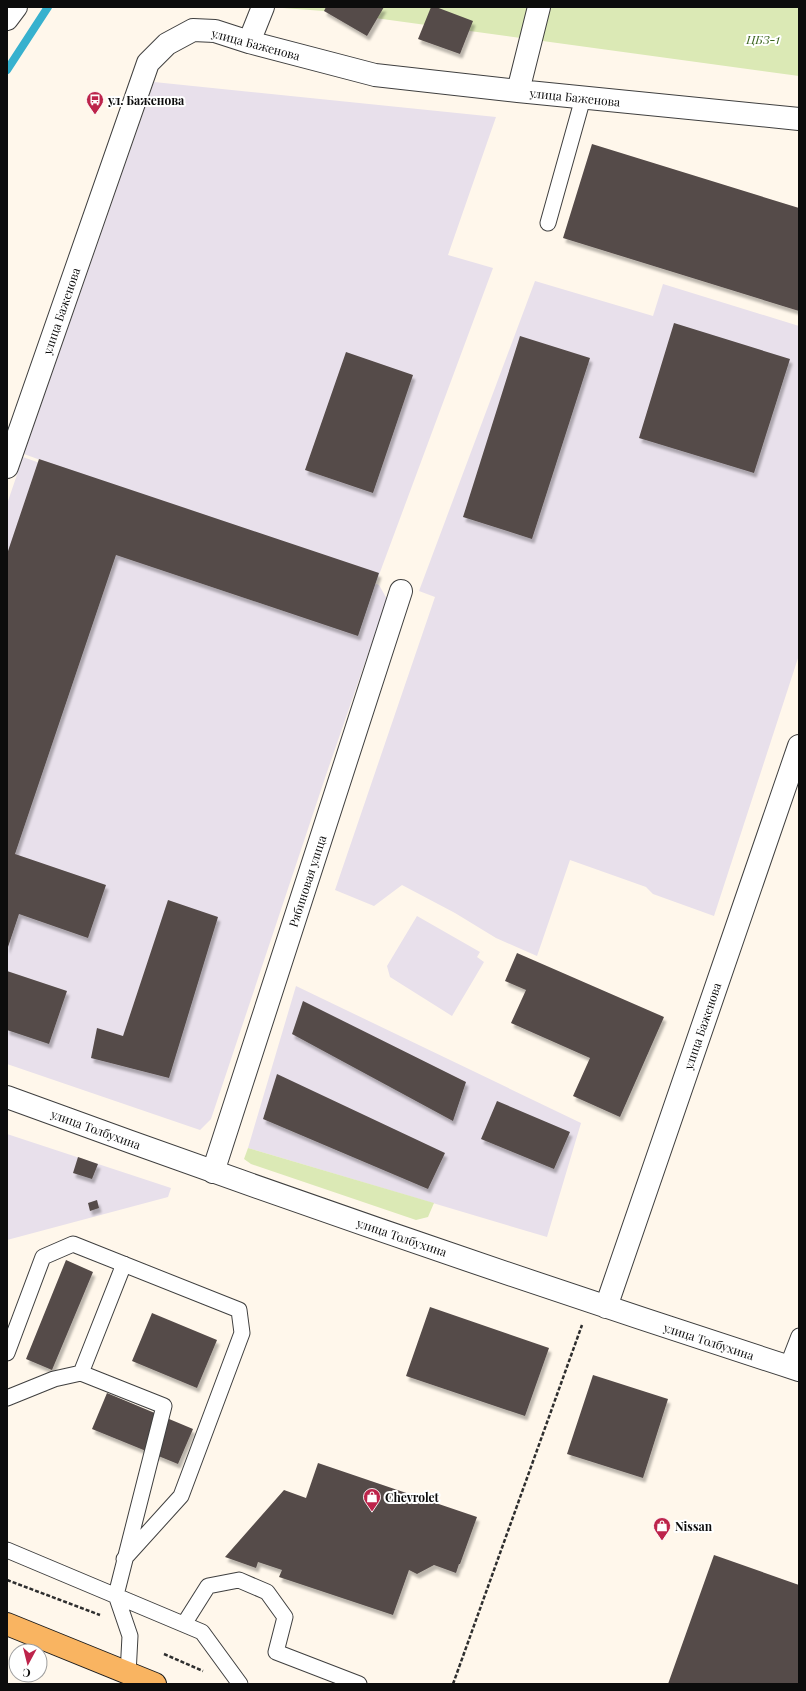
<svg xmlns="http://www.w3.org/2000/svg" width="806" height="1691" font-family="'Playfair Display',serif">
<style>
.industrial{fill:#e8e0eb}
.green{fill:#dbe9b5}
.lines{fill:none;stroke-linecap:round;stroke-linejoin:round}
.stream{stroke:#37b1ce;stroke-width:8}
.building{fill:#554b49;filter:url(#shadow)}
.service-casing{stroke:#3f3f3f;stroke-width:17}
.minor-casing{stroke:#3f3f3f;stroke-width:24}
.primary-casing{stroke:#1d1d1d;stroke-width:24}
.path{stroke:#2e2e2e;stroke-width:2.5;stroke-dasharray:4 2;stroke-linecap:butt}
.service{stroke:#fff;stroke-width:15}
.minor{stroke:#fff;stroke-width:22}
.primary{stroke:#f9b461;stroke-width:22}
.labels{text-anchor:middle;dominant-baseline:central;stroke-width:4;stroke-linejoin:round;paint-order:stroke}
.park-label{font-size:12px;font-style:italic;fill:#3a641d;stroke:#fff}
.street-label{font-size:12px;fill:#0c0c0c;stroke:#fff}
.poi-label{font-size:12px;font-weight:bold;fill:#0c0c0c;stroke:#fff;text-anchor:start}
</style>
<defs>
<filter id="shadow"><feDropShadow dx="2.5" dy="4.5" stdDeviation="1" flood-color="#0004"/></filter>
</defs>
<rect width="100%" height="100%" fill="#fff7eb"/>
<path class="industrial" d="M154,82L496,117L448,255L493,268L376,583L24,454Z
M535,281L653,316L663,284L799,326V655L714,916L653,894L646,887L570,860L537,956L496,938L455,913L402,885L374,906L335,890L435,597L419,591Z
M23,457L379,585L387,599L326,775L211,1119L200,1130L7,1064V504Z
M417,916L480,952L477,957L484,962L452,1016L390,977L387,966Z
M296,986L581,1123L547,1237L248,1148Z
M7,1134L171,1188L168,1197L7,1240Z"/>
<path class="green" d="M269,7H799V76L324,11Z
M248,1148L434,1203L428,1217L416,1220L251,1164L244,1159Z"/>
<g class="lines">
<path class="stream" d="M7,70L48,7"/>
</g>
<path class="building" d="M326,7H384L367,36L324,11Z
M431,7H436L473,21L460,54L418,39Z
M592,144L799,208V311L563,238Z
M674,323L790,359L754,473L639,438Z
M520,336L590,358L532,539L463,517Z
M346,352L413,375L373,493L305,470Z
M39,459L379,573L358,636L116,555L15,854L106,885L88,938L19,914L7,950V554Z
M168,900L218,917L169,1078L91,1058L97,1028L123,1036Z
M517,953L664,1017L620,1117L573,1096L590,1058L511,1023L526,990L505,981Z
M7,971L67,991L49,1044L7,1030Z
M303,1001L466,1082L453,1121L292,1034Z
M277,1074L445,1153L428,1189L263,1119Z
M497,1101L570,1132L554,1169L481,1139Z
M78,1157L98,1164L92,1179L73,1173Z
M97,1200L99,1208L90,1211L88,1203Z
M66,1260L93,1272L52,1370L26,1359Z
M430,1307L549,1348L525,1416L406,1376Z
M152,1313L217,1340L197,1388L132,1361Z
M593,1375L668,1399L643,1478L567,1454Z
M107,1393L193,1429L178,1464L92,1429Z
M318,1463L477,1517L460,1564H459L456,1573L434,1565L417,1574L409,1570L393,1615L279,1577L282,1570L258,1562L256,1568L225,1557L284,1490L306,1498Z
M714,1555L799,1585V1684H668Z"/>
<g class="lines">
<defs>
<path id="service" d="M548,223L583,98
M7,1353L43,1257L73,1244L239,1310L242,1333L181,1496L124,1559
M787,1367L799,1336
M81,1373L124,1264
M7,1398L54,1379L81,1373L164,1406L116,1595L130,1636L128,1674
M7,1550L202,1632L240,1684
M184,1624L208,1586L239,1580L267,1592L285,1617L276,1652L359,1684"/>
<path id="minor" d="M7,19L16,7
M249,42L263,7
M518,91L539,7
M7,467L148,63L167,44L193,30L215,31L249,42L375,75L518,91L799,119
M7,1097C269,1193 533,1284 799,1370
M213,1172L401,591
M606,1307L799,746"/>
<path id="primary" d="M7,1624L155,1684"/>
</defs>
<use href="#service" class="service-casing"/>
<use href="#minor" class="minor-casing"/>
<use href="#primary" class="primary-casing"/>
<path class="path" d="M7,1580L100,1615
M164,1654L203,1671
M453,1684L582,1325"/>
<use href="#service" class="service"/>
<use href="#minor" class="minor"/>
<use href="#primary" class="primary"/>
</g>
<defs>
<symbol id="bus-pin" viewBox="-11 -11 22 30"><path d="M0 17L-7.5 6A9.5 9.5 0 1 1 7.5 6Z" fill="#bd244b" stroke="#fff"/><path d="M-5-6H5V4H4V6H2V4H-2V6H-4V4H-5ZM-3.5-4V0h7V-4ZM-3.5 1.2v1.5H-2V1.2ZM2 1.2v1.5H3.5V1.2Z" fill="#fff"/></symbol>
<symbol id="shop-pin" viewBox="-11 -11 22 30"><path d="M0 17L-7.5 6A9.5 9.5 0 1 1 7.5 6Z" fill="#bd244b" stroke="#fff"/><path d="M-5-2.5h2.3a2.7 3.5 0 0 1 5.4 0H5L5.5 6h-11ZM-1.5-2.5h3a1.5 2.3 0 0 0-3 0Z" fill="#fff"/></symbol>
</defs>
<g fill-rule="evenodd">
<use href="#bus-pin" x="85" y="90" width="20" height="27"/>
<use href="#shop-pin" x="362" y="1487" width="20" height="27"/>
<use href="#shop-pin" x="652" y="1516" width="20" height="27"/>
</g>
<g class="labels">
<g class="park-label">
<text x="763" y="39">ЦБЗ-1</text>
</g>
<g class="street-label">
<text transform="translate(256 44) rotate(15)">улица Баженова</text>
<text transform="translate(575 97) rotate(6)">улица Баженова</text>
<text transform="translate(61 311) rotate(-71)">улица Баженова</text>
<text transform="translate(307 881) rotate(-72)">Рябиновая улица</text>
<text transform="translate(702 1026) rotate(-71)">улица Баженова</text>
<text transform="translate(96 1129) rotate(20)">улица Толбухина</text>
<text transform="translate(402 1237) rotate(19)">улица Толбухина</text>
<text transform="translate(709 1341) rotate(18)">улица Толбухина</text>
</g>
<g class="poi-label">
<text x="108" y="100">ул. Баженова</text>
<text x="385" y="1497">Chevrolet</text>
<text x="675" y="1526">Nissan</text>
</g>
</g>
<rect width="806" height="1691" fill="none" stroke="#0c0c0c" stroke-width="16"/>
<g transform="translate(28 1663) rotate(187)"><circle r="19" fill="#ffffff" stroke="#9e9e9e"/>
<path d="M0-3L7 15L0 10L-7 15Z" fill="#bd244b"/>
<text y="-6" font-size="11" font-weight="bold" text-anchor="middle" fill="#0c0c0c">С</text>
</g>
</svg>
